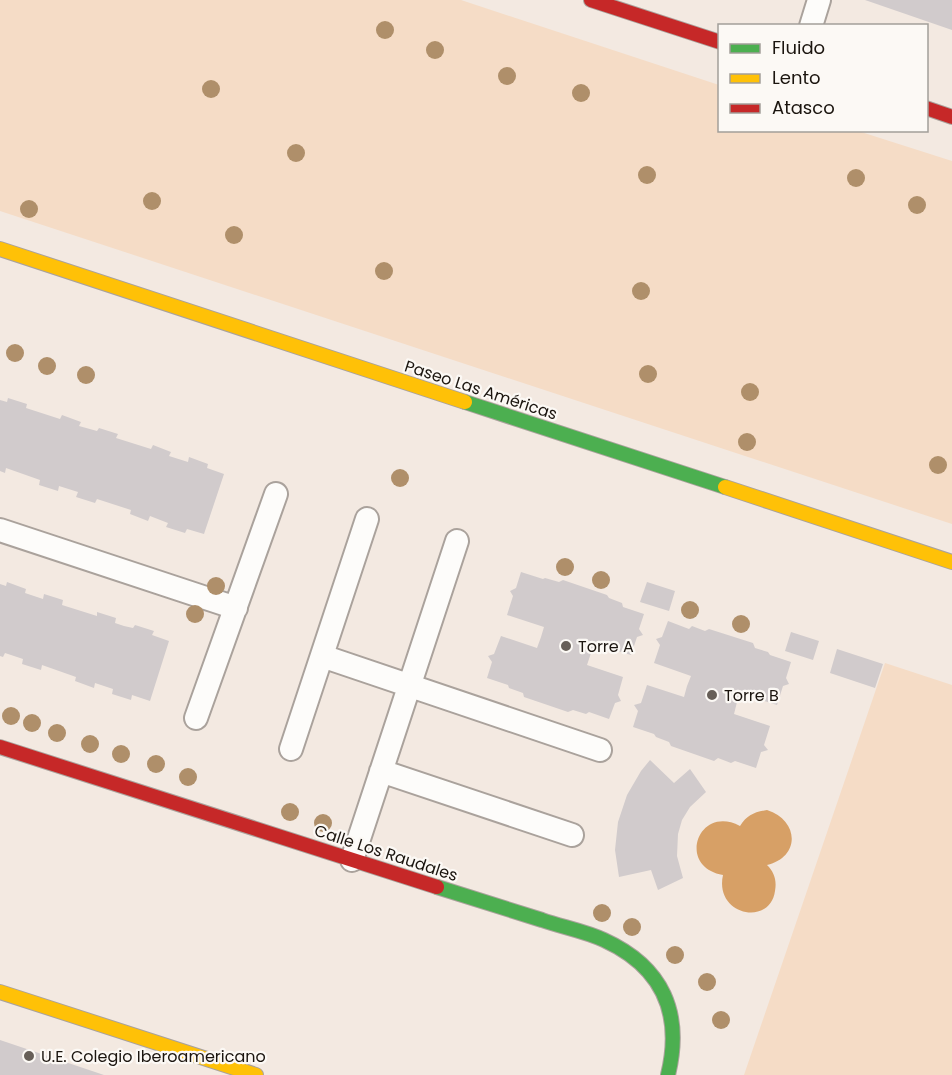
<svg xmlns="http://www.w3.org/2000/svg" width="952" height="1075" font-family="Poppins,sans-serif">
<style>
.green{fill:#f5dcc6}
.water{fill:#d7a066}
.building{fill:#d1cbcc}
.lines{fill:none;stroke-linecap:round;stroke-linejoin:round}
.lane-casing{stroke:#aaa29c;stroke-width:26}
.fast-casing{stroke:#aaa29c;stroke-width:16}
.slow-casing{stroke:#aaa29c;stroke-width:16}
.jam-casing{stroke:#aaa29c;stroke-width:16}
.lane{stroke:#fdfcfa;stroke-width:22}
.fast{stroke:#4caf50;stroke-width:14}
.slow{stroke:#ffc107;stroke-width:14}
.jam{stroke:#c62828;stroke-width:14}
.tree{fill:#af8f6a}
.poi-dot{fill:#675f58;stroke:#fcf9f5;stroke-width:2}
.labels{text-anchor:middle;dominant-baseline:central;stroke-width:4.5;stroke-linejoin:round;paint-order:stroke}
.street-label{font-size:16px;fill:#1b150f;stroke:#fcf9f5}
.poi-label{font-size:16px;fill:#1b150f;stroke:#fcf9f5;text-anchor:start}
</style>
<rect width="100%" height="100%" fill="#f3e9e1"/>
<path class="green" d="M0,0H461L719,85L720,130L858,131L952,161V524L0,211Z
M885,663L952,685V1075H744Z"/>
<path class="water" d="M767,810C799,820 801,857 767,865C774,872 777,880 775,891C770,927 714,915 723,875C676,867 698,804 740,826C747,815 754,812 767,810Z"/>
<path class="building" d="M865,0H952V30Z
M8,398L27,404L26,408L60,419L62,415L81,422L79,426L97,431L99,428L118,434L116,438L151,449L153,445L171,452L169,456L188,462L189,457L208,464L207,468L224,474L204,534L187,529L185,533L166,527L168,523L150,516L148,521L130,514L131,510L97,499L95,503L76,497L78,492L59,486L58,491L39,485L40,480L6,468L5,473L0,471V400L7,402Z
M521,572L543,579L545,578L559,582L563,580L607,595L609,598L622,603L623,607L644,614L639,629L643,635L637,637L631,655L594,644L587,665L623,677L618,695L621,701L615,703L609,719L589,712L586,714L573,710L568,712L524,697L523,693L509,688L508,685L487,678L492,662L488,656L494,654L501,636L537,648L541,637L544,627L507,615L513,596L510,591L516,588Z
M7,582L26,589L25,593L43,599L44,594L63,600L62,605L97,616V612L116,618L115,623L124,626L133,628L135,625L154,631L152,635L169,641L150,701L132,695L131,700L112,694L113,689L95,683L94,688L75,681L76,677L42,665L41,670L22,664L23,659L5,653L3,657L0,656V584L6,586Z
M647,582L675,591L669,611L640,602Z
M668,621L689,629L692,626L705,631L709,629L753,643L755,648L768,652L770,655L791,662L786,678L789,684L783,686L777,705L740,693L737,702L734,714L770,726L764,745L768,750L761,752L756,768L735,761L731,763L718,758L714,761L671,746L669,742L656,737L654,734L633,727L638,711L634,705L641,703L647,685L684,697L687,686L691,676L654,663L660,645L656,639L662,637Z
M791,632L819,641L813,660L785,651Z
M837,649L883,664L875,688L830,673Z
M650,760L674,783L690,769L706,792L690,807L682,820L678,834L677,856L683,878L658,890L651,870L619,877L615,850L618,822L627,795L641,771Z
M0,1040L104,1075H0Z"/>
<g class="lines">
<defs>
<path id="lane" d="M811,26L819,0
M0,530L236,608
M322,656L600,750
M196,718L276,494
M291,749L367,519
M381,771L572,835
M352,860L457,541"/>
<path id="fast" d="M465,402L725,487
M437,887C472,898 507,909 542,920C562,927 585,931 604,940C663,967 683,1013 668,1075"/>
<path id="slow" d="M0,249L465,402
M725,487L952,562
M0,992L256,1075"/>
<path id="jam" d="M591,0L720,42
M926,108L952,117
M0,747L437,887"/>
</defs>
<use href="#lane" class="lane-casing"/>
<use href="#fast" class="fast-casing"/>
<use href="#slow" class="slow-casing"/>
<use href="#jam" class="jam-casing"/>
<use href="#lane" class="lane"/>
<use href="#fast" class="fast"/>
<use href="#slow" class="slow"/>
<use href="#jam" class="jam"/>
</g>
<g class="tree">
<circle cx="385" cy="30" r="9"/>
<circle cx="435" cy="50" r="9"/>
<circle cx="507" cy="76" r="9"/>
<circle cx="211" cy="89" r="9"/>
<circle cx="581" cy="93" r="9"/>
<circle cx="296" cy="153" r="9"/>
<circle cx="647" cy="175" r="9"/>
<circle cx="856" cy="178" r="9"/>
<circle cx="152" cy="201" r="9"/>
<circle cx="917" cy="205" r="9"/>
<circle cx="29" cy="209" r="9"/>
<circle cx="234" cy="235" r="9"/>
<circle cx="384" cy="271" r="9"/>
<circle cx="641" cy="291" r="9"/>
<circle cx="15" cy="353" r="9"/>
<circle cx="47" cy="366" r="9"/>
<circle cx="648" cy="374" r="9"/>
<circle cx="86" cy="375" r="9"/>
<circle cx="750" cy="392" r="9"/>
<circle cx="747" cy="442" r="9"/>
<circle cx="938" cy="465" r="9"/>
<circle cx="400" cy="478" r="9"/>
<circle cx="565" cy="567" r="9"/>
<circle cx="601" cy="580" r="9"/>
<circle cx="216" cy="586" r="9"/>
<circle cx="690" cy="610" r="9"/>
<circle cx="195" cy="614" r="9"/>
<circle cx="741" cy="624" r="9"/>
<circle cx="11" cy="716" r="9"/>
<circle cx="32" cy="723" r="9"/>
<circle cx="57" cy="733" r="9"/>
<circle cx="90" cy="744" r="9"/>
<circle cx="121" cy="754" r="9"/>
<circle cx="156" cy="764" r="9"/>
<circle cx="188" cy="777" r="9"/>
<circle cx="290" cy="812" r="9"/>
<circle cx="323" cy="823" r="9"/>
<circle cx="602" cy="913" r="9"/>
<circle cx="632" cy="927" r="9"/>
<circle cx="675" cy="955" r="9"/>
<circle cx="707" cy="982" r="9"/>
<circle cx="721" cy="1020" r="9"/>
</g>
<g class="poi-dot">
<circle cx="566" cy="646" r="6"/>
<circle cx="712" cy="695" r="6"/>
<circle cx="29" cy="1056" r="6"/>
</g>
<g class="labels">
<g class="street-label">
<text transform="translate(481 390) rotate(18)">Paseo Las Américas</text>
<text transform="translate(386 853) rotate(18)">Calle Los Raudales</text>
</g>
<g class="poi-label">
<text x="578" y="646">Torre A</text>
<text x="724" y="695">Torre B</text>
<text x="41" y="1056">U.E. Colegio Iberoamericano</text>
</g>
</g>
<rect x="718" y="24" width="210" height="108" fill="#fcf9f5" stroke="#a29e99" stroke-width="1.5"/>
<rect x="730" y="44" width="30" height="9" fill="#4caf50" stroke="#a29e99" stroke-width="1.5"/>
<text x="772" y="54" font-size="18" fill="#1b150f">Fluido</text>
<rect x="730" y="74" width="30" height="9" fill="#ffc107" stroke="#a29e99" stroke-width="1.5"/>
<text x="772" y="84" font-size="18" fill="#1b150f">Lento</text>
<rect x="730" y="104" width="30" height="9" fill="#c62828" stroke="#a29e99" stroke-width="1.5"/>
<text x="772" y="114" font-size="18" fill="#1b150f">Atasco</text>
</svg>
